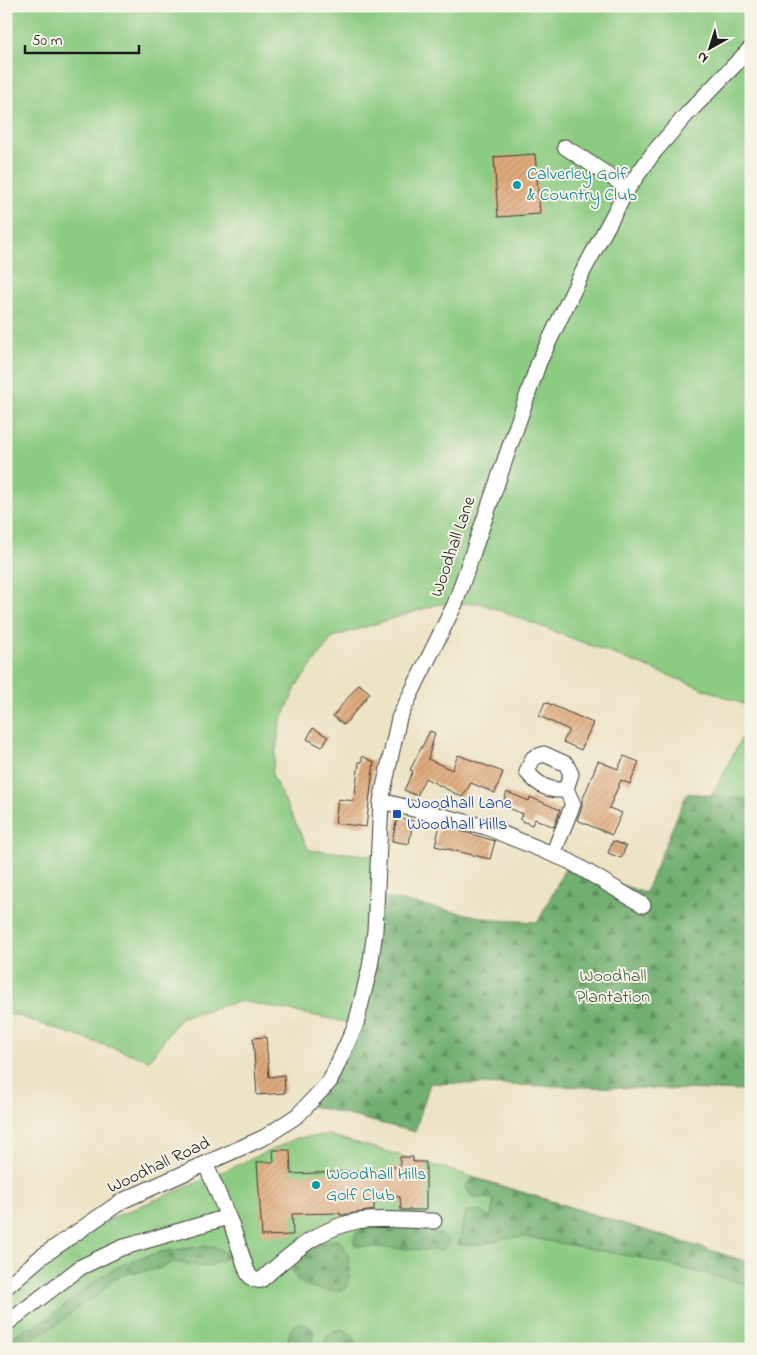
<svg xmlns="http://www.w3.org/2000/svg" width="757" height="1355" font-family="'Indie Flower',sans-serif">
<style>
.grass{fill:#8ccb82;stroke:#54744f}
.forest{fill:url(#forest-firs);stroke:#466646}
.building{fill:url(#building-hatch)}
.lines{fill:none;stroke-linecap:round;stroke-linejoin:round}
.minor-casing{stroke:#3b3a35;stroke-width:17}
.minor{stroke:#fff;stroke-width:15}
.culture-dot{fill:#0f9aa8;stroke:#f7f3e8;stroke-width:2}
.transit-dot{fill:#1a4fb4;stroke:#f7f3e8;stroke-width:2}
.labels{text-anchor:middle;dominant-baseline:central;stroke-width:4;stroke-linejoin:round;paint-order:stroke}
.culture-label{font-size:18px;fill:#0d838f;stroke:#f7f3e8;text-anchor:start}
.street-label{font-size:18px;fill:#1c1c1c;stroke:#f7f3e8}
.transit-label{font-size:18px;fill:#164399;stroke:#f7f3e8;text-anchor:start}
.park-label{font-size:18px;fill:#435940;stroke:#f7f3e8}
</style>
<defs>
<pattern id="forest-firs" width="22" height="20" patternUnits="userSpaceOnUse" patternTransform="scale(1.25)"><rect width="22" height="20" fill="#71af70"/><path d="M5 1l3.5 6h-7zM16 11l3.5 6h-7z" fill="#5c8e5b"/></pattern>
<pattern id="building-hatch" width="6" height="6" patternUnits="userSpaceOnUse" patternTransform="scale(1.25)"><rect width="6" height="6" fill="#dfaa7c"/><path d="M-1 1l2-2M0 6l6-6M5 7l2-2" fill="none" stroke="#bf926b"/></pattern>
</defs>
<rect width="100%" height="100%" fill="#f7f3e8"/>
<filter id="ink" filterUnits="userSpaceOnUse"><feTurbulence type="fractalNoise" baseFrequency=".02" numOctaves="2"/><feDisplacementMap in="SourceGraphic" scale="10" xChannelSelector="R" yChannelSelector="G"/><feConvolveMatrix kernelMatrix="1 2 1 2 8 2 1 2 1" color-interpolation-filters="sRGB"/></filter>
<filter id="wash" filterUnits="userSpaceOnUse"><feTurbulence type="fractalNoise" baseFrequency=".0096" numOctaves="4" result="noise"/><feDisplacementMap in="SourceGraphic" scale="20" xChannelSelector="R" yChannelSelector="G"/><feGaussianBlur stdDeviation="1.12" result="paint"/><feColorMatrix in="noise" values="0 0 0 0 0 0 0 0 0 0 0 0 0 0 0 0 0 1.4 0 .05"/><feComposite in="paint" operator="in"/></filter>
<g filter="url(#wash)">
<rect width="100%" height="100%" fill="#ede3c5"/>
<path class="grass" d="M6,6H751V707L480,603L439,604L333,637L297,685L280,723L272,775L309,850L378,856L356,1024L242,1001L181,1017L149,1060L6,1012Z
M751,720V800L711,797Z
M328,1135C470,1174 610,1220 751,1263V1349H6V1299L60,1252L112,1218L227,1170L297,1138Z"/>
<path class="forest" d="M687,793L751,800V1091L430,1083L415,1132L308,1105L356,1024L377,896L496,920L538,922L569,861L596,876L645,893Z
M474,1178L751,1263V1285L640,1258L527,1237L503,1238L480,1245H458L466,1211H480L491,1217L494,1199L472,1197L465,1185Z
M371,1225C391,1227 436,1226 449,1241L442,1251L357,1246L353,1241L356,1233Z
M338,1239C351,1252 352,1270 347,1288C334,1294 311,1289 299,1282L292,1271C300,1253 319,1243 338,1239Z
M214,1246L230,1256L207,1267L174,1262L158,1269L125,1274L110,1282L99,1295L82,1304L60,1323L13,1349H6V1344C16,1329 35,1327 48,1318C73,1300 96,1277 124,1264C151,1251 185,1248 214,1246Z
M299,1322L313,1329L314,1334L311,1349H285L291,1329Z
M340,1329C351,1330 355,1339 358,1349H323L328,1334Z"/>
<g id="blocks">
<path class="building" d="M535,154L540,214L498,217L494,157Z
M359,684L370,693L344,725L333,716Z
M545,702L593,723L581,750L563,742L569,730L539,716Z
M313,728L328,737L322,747L307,739Z
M430,731L435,733L428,759L452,770L458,755L503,772L495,793L471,783L462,797L425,778L417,796L404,790L413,771L410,770Z
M362,756L374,762L366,827L335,823L338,799L354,801L359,762H362Z
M624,756L639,762L630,784L621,780L609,808L622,813L612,835L577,820L582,807V801L598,761L618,769Z
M507,792L529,801L530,797L560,810L554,827L535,819L532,825L520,820L523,814L502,805Z
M397,818L413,821L409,844L392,841Z
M440,825L495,841L490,859L435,846Z
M613,841L626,846L621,858L608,853Z
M266,1037L269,1077L284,1075L285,1093L257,1095L253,1038Z
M273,1150H290L291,1174L390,1170V1167H400V1157H413V1162H426V1210H401L400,1197L374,1196V1210L343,1215H340V1213L292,1214L293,1235L262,1236L257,1162H274Z"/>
</g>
</g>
<g filter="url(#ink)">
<use href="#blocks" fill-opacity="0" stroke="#3b3a35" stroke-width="1"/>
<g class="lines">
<defs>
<path id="minor" d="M565,147L628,188
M381,801L486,827L569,861L643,905
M553,854L573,804L566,789L571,774L566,764L544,754L533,758L527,772C537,784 550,793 566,789
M206,1165L232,1226L247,1271C250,1278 254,1281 261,1280C291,1254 318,1228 358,1221C378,1217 412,1221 434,1221
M6,1287L41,1257L122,1201L265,1137L298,1115L330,1081L356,1024L370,967L375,931L381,801L399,718L455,604L539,362L580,277L628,188L654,152L688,113L751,48
M6,1324L81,1267L121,1248L228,1217"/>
</defs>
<use href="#minor" class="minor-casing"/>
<use href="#minor" class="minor"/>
</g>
</g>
<g class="culture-dot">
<circle cx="517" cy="185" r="5"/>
<circle cx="316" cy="1185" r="5"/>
</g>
<rect class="transit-dot" x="392" y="809" width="10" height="10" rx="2.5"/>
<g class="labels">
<g class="culture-label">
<text x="527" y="175">Calverley Golf<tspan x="527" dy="21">&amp; Country Club</tspan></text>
<text x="326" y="1175">Woodhall Hills<tspan x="326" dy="21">Golf Club</tspan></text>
</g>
<g class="street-label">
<text transform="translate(454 547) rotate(-71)">Woodhall Lane</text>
<text transform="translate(159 1166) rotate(-25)">Woodhall Road</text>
</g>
<g class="transit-label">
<text x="407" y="804">Woodhall Lane<tspan x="407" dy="21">Woodhall Hills</tspan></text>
</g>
<g class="park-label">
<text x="613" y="977">Woodhall<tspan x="613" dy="21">Plantation</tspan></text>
</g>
</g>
<rect width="757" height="1355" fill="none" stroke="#f7f3e8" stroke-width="25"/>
<g transform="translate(710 48) rotate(219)" stroke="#f7f3e8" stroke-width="4" paint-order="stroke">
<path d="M0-4L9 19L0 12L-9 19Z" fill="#1c1c1c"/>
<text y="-8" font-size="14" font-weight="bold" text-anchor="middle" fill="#1c1c1c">N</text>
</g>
<path d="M25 45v8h114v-8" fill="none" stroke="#1c1c1c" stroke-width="2.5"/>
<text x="32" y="45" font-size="15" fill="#1c1c1c" stroke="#f7f3e8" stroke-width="4" paint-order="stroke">50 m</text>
</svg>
